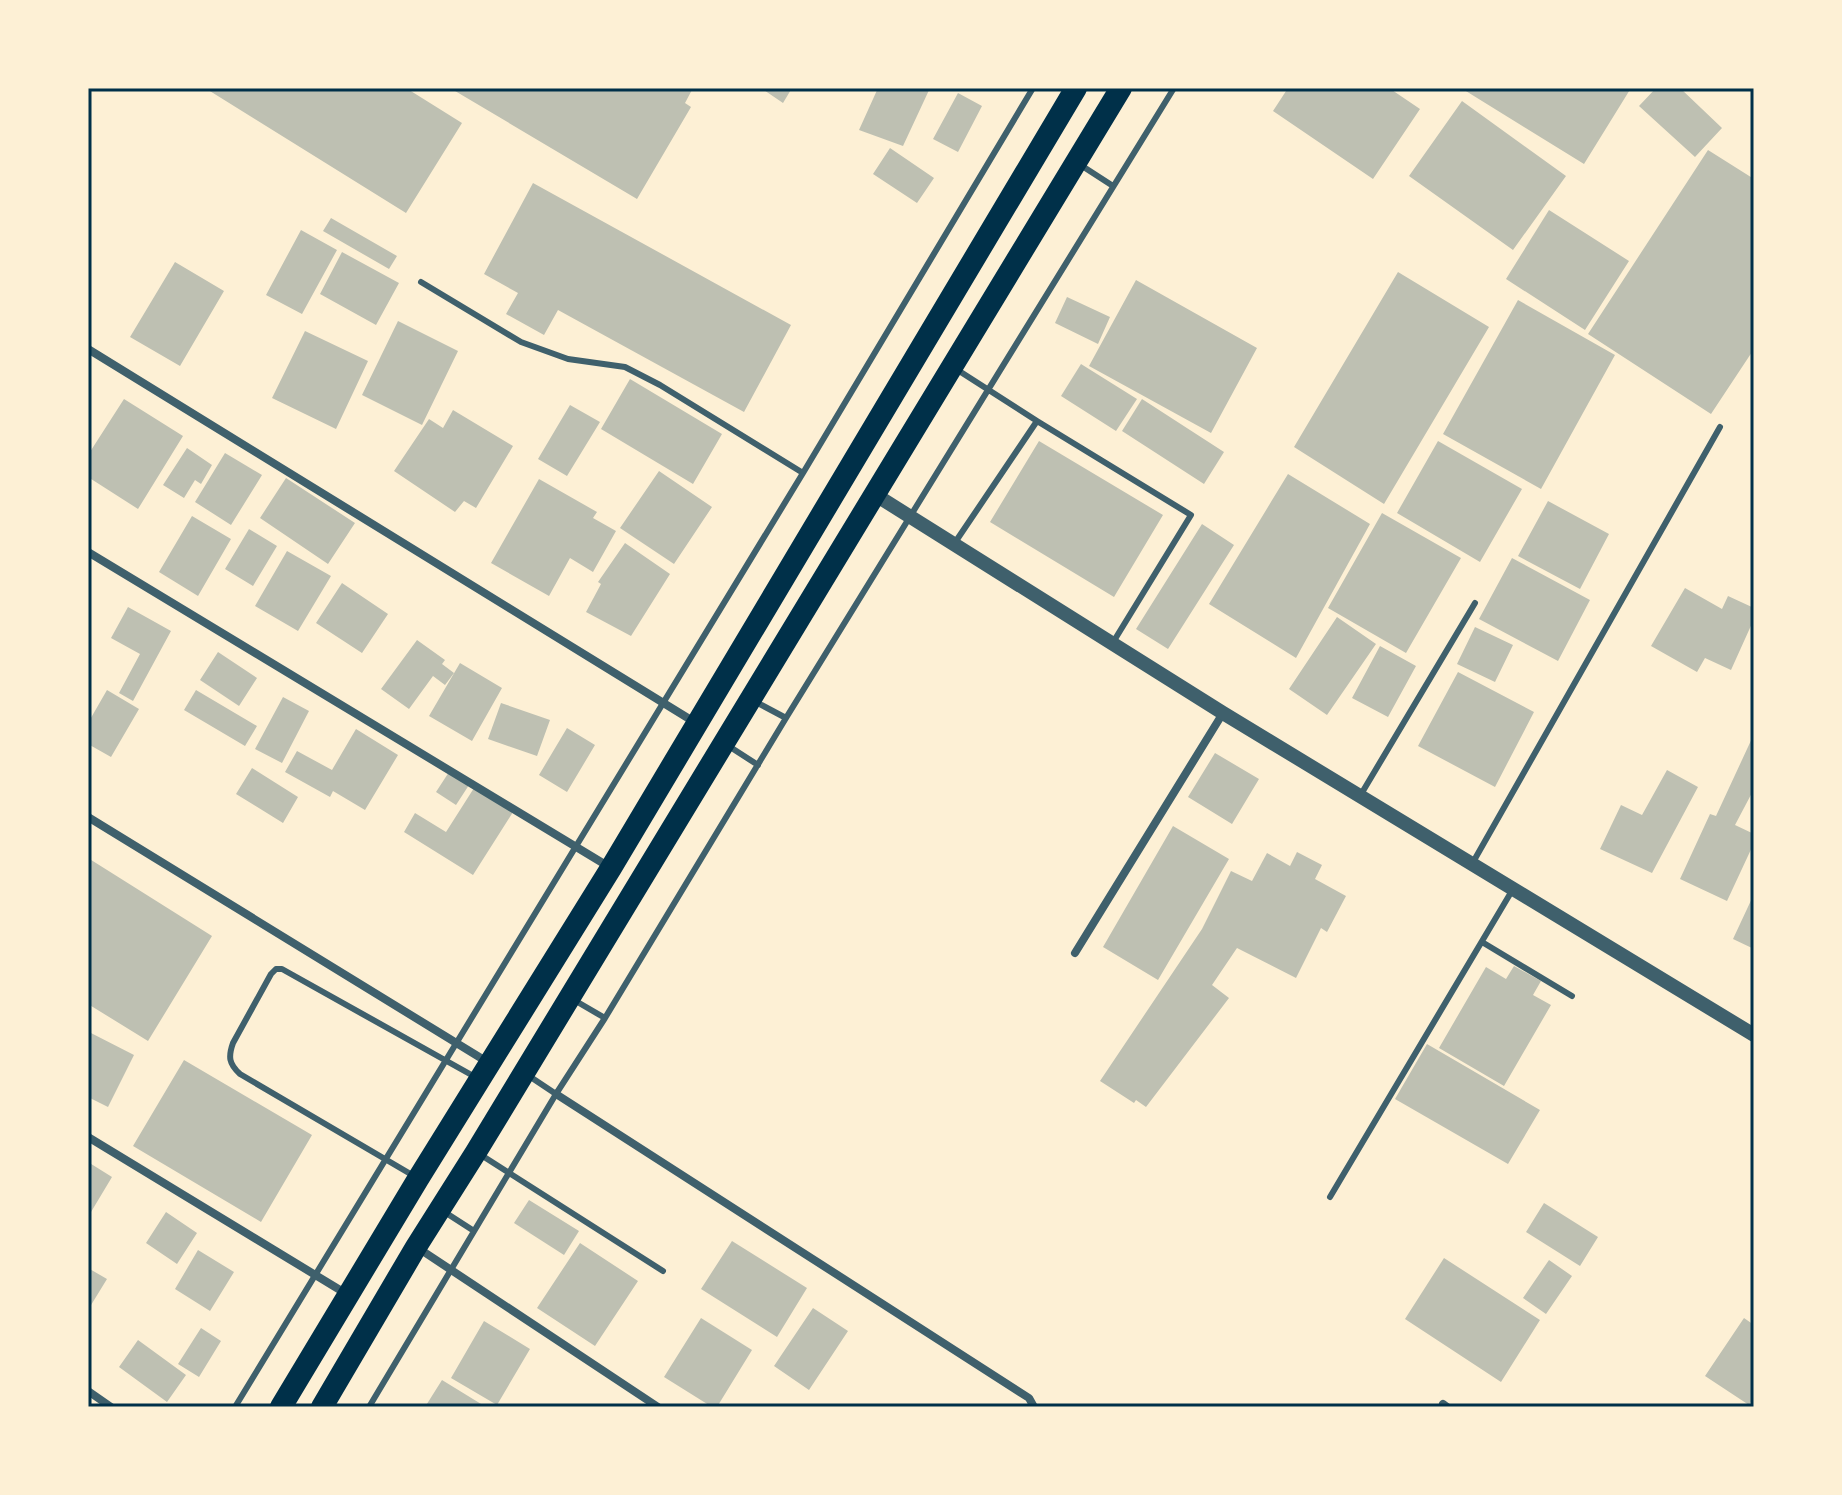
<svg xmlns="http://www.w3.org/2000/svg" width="1842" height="1495" font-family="'Asap Condensed',sans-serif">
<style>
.building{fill:#bec0b2}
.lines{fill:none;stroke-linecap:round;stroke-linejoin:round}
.service{stroke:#3f606c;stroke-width:6}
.minor{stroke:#3f606c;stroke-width:8}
.tertiary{stroke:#3f606c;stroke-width:14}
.trunk{stroke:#003049;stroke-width:22}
.neatline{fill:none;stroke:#003049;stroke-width:3}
</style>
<rect width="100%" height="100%" fill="#fdf0d5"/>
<path class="building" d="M205,88H406L462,123L406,213Z
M450,88H693L685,103L691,107L637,199Z
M761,88H792L783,103Z
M878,88H930L903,146L859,130Z
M1288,88H1389L1420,109L1373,179L1273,111Z
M1461,88H1631L1584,164Z
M1656,88H1680L1722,128L1695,157L1639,106Z
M958,93L982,106L958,152L933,139Z
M1462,101L1566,176L1513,250L1409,176Z
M890,148L934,178L917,203L873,174Z
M1708,150L1754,179V349L1711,414L1588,334Z
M533,183L791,325L744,412L558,310L544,335L506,314L518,293L484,274Z
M1549,210L1629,261L1585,330L1506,279Z
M331,218L397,256L389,269L323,231Z
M301,230L337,250L302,314L266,295Z
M342,252L399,283L376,325L320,294Z
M175,262L224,291L180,366L130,337Z
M1398,272L1489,327L1384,504L1294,447Z
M1136,280L1257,348L1211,433L1089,366Z
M1067,297L1110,317L1098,344L1055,323Z
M1518,300L1615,355L1541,489L1443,434Z
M398,321L458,351L422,425L362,395Z
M305,331L368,361L336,429L272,398Z
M1081,364L1137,399L1116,431L1061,396Z
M630,379L722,434L693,484L601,429Z
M124,399L183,436L138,509L88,477V455Z
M1142,399L1224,452L1204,484L1122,431Z
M570,405L600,422L567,476L538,459Z
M453,410L513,446L476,508L464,501L455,512L394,471L429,419L443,428Z
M1039,441L1163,515L1114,597L990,522Z
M1438,441L1522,489L1480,562L1397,513Z
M187,448L212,465L201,484L195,480L184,498L163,485Z
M225,453L262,475L231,525L195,502Z
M659,471L712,507L674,564L620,528Z
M1288,474L1370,524L1296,658L1209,604Z
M286,478L355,523L328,564L260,518Z
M539,479L597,512L593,518L616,531L593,572L570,558L549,596L491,563Z
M1548,501L1609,534L1580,589L1518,556Z
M1382,513L1461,558L1406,653L1328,608Z
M192,516L231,539L198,596L159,572Z
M1202,524L1234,545L1168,649L1136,629Z
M249,529L277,546L253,586L225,569Z
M625,543L670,574L631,636L586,612L601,584L598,582Z
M287,551L331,576L298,631L255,606Z
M1512,558L1590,600L1558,661L1479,619Z
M342,583L388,614L362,653L316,623Z
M1685,588L1722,609L1728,596L1754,608V619L1731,670L1705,658L1697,672L1651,646Z
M128,607L171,631L133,701L119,693L140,654L111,638Z
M1337,617L1376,644L1327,715L1289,689Z
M1475,627L1513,645L1495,682L1457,664Z
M417,640L445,660L442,664L454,673L445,685L433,676L409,709L381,689Z
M1380,646L1416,666L1388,717L1352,698Z
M218,652L257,678L239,706L200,680Z
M460,663L502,688L472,741L429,716Z
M1458,672L1534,712L1495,787L1418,746Z
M107,690L139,709L111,757L88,744V723Z
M196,690L257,726L245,746L184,710Z
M283,697L309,711L282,763L255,749Z
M501,703L550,720L537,756L488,739Z
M567,728L595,745L567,792L539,775Z
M356,729L398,755L365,810L333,791L330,797L285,772L297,751L332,770Z
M1754,734V789L1735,825L1754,834V843L1727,901L1680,879L1710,814L1716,816Z
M1215,753L1259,779L1232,824L1188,797Z
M252,768L298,797L283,823L236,794Z
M1667,770L1698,787L1652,873L1600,849L1621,805L1642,815Z
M449,772L469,785L456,805L436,792Z
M474,788L513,812L473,875L404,832L415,813L446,832Z
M1173,826L1229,859L1158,980L1103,947Z
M1297,852L1322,865L1315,879L1346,896L1327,932L1321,928L1296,978L1237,948L1212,985L1229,998L1146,1107L1136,1100L1134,1103L1100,1081L1202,929L1231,871L1252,881L1267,853L1290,866Z
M88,858L212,936L148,1041L88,1004Z
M1754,894V949L1733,939Z
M1514,966L1541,981L1533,995L1551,1005L1504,1086L1439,1048L1486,967L1506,979Z
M89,1032L134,1055L108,1107L88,1097Z
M1427,1044L1540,1110L1508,1164L1395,1099Z
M184,1060L312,1135L261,1222L133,1146Z
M88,1162L112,1177L88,1217Z
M529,1200L579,1231L564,1255L514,1223Z
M1544,1203L1598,1237L1580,1266L1526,1232Z
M166,1212L197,1233L177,1264L146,1243Z
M732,1241L807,1288L777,1337L701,1289Z
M580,1243L638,1281L595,1346L537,1308Z
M198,1250L234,1272L210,1311L175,1289Z
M1444,1258L1540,1320L1501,1382L1405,1319Z
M1549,1260L1572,1276L1546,1314L1523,1298Z
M88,1268L107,1279L88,1310Z
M813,1308L848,1331L809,1390L774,1366Z
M701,1318L752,1350L717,1407H712L664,1377Z
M1744,1318L1754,1325V1397L1749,1405L1705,1376Z
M484,1321L530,1349L497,1405L451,1378Z
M201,1328L221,1341L199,1377L178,1364Z
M138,1340L186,1375L167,1402L119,1367Z
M442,1380L486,1407H425Z"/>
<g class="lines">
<path class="service" d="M1079,164L1113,186
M421,282L521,342L568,359L625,367L660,385L803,473
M956,369L1037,421
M954,544L1037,421L1191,515L1112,644
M754,701L786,718
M727,745L758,765
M1360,796L1475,603
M1472,864L1720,427
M1482,942L1572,996
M574,1000L605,1018
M529,1076L556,1094
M481,1155L663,1271
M414,1176L240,1074C229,1064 228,1057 233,1043L271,974L276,969H282L477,1078
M1330,1197L1513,889
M443,1211L474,1231
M235,1407L803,473L1033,88
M369,1407L556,1094L605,1018L786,718L1174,88"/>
<path class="minor" d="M88,349L696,723
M88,552L611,868
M88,817L489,1063
M1075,953L1223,713
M556,1094L1029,1398L1034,1407
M88,1137L345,1293
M418,1248L658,1407
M88,1391L111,1407
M1443,1404L1447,1407"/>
<path class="tertiary" d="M874,494L1223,713L1754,1035"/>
<path class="trunk" d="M281,1407L418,1179L611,868L1076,88
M322,1407L416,1247L476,1152L1121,88"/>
</g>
<rect width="1842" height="1495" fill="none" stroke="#fdf0d5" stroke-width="180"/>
<rect x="90" y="90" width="1662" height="1315" class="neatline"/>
</svg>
